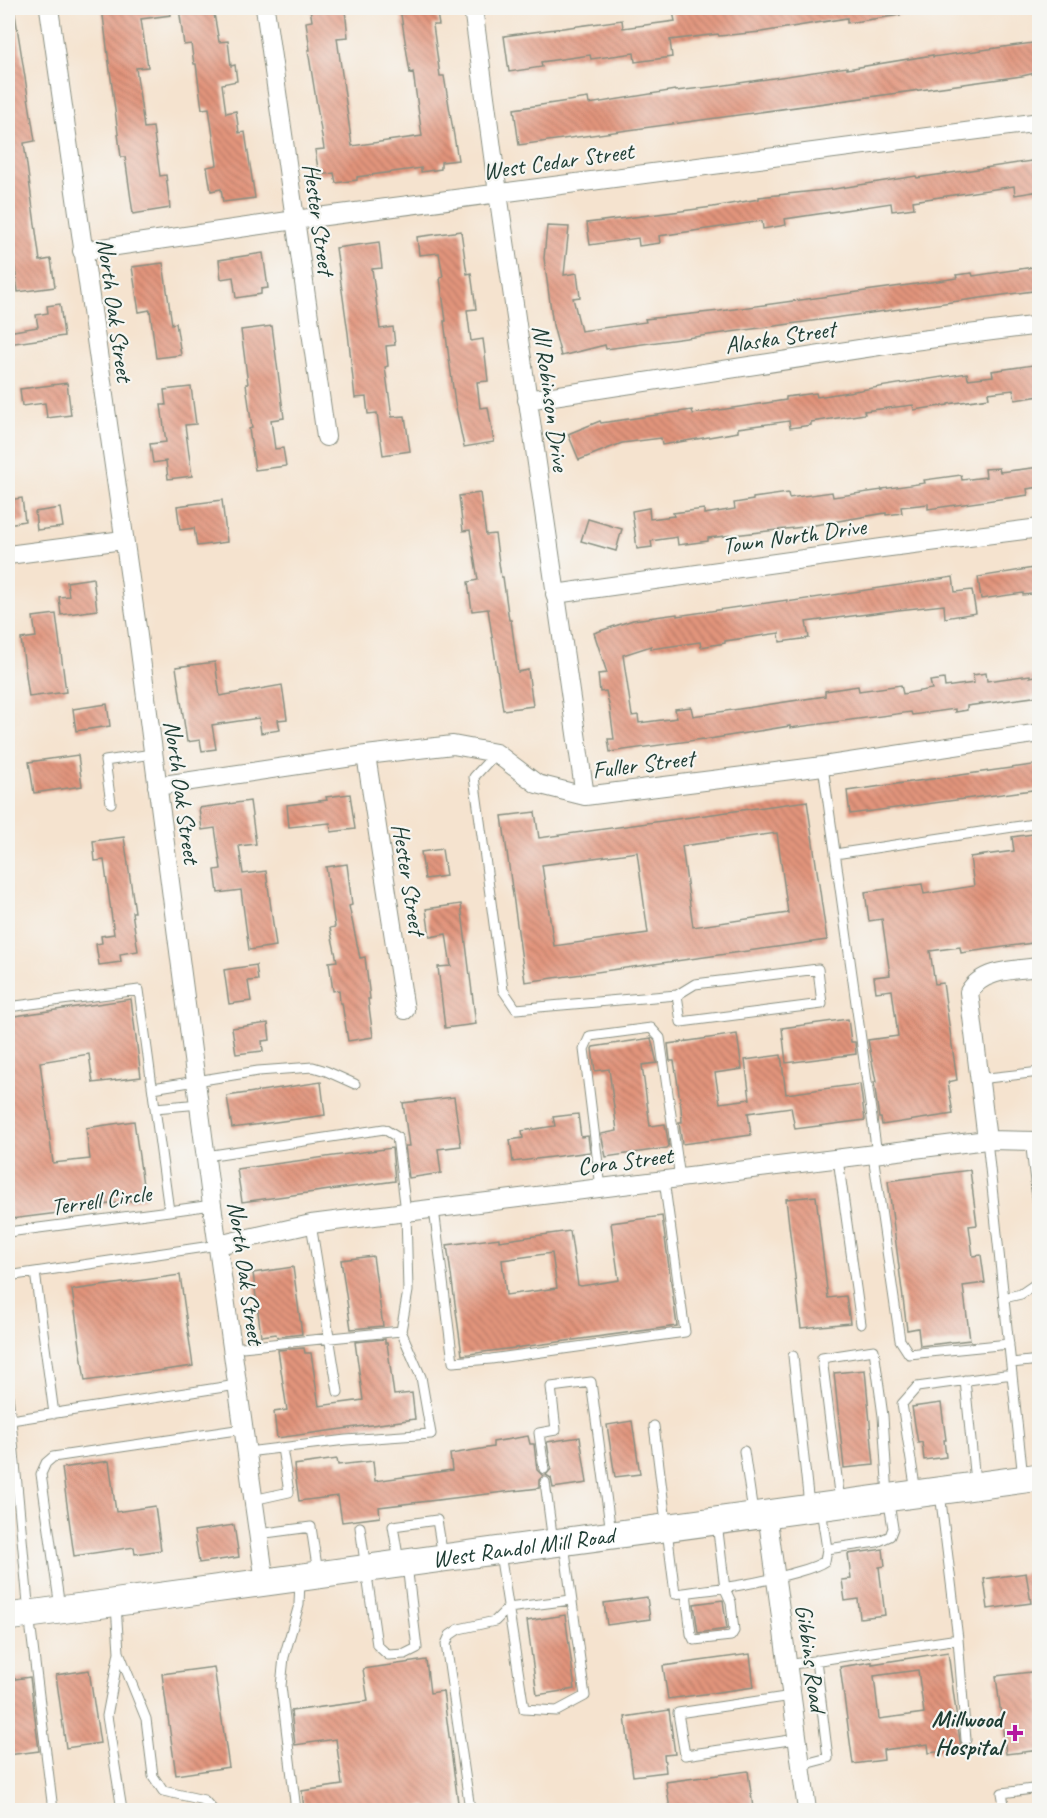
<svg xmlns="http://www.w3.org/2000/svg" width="1047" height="1818" font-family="Caveat,sans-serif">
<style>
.building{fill:url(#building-back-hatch);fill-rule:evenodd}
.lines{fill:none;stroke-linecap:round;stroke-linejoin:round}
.lane-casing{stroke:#8a9082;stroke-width:11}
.street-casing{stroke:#8a9082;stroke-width:20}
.secondary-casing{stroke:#8a9082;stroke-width:29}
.lane{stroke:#fff;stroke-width:9}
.street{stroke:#fff;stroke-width:18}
.secondary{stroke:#fff;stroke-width:27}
.poi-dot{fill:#b5179e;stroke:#f6f6f2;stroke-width:2}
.labels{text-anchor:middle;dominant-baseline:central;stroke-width:4.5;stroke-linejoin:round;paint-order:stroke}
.street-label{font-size:24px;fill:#1f3d34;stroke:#f6f6f2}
.poi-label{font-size:24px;font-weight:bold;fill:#1f3d34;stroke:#f6f6f2;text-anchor:end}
</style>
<defs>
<pattern id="building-back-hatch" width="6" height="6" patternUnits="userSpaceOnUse" patternTransform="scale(1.5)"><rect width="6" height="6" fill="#e2947c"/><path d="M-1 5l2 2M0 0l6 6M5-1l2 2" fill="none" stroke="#b77a66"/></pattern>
</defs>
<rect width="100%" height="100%" fill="#f6f6f2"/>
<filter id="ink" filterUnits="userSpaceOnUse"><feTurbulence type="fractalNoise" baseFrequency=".0167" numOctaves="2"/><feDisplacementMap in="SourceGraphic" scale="12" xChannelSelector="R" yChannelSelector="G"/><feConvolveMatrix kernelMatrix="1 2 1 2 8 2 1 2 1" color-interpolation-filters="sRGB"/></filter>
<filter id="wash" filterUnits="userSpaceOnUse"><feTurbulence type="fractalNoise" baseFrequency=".008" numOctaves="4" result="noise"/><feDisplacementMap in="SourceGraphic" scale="24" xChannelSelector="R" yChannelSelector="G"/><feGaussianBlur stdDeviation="1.35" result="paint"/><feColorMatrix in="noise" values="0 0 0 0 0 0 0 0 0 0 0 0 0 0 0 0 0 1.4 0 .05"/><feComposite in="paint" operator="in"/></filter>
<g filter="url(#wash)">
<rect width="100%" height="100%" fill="#f5e3cf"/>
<g id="blocks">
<path class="building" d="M102,8H170L171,15L141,19L148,67L136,68L144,128L153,127L160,176L166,175L170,208L133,214L125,157H121Z
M179,8H213L219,42L228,41L231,66L235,65L237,81L222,84L226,113L236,111L239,133L245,132L255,198L223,202L221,189L211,191L207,167L217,165L209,108L202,109L196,64H194L191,44L184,45Z
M310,8H335V12L345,10L348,37L337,38L352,146L422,136L413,72L410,73L400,8H436L439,25H433L440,76H444L458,160L441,162V169L421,172V168L357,177V180L336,183L334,173L319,175L315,150L324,149L308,50H310L306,22L312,21Z
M709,8H900V15L847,23V18L761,32L719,36L718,34L670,40L672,57L635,62L634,53L591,59L590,55L541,62L542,67L509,72L504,36L622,20L623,28L675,21L673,12Z
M15,14L35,141L24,143L40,261L51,259L55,287L18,292L13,252H8V15Z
M1040,42V72L1022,76L519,145L514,109L588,98L589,104L675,90L676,91L719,86L847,67V69L933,55V57Z
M1038,160L1040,191L1015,195L1014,186L913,201L914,208L892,211L891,203L785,219L786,225L763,229L762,221L659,236L660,243L639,246L638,238L590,245L587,223L713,207L759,199V197L834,189L916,176L917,178Z
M547,226L569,227L564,275L577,273L580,297L573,298L581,331L646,322L645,319L720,311L938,281L957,278L956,275L972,273L973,276L1040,266V290L606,349L605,345L561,356L553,325L544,258Z
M461,231L467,274L471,273L476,309L467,310L471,341L483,339L485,354L488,381L477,382L480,408L488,407L494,442L464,447L455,403L444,321H446L440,278L443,277L439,253L419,255L417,237Z
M379,242L382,268L372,269L380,329L393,327L395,345L386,346L388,366L385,367L392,417L405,416L410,451L383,455L377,413L368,414L366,397L355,398L348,333L336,248Z
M263,253L268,288L261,289V294L236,298L233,277L221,279L219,260Z
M163,263L172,324L176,323L181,355L156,358L150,310L139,312L132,267Z
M60,304L64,336L8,344V332L38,327L36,315L48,313L47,306Z
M272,326L284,418L271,420L275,449L283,448L286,466L255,470L249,429L252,428L246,384H248L241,330Z
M1040,364V396L1015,400L1013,390L988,393L989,398L948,404V405L914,410L913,405L864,411L865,414L811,422V425L790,428L789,421L738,428V432L662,445L661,438L622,443L579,460L568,434L600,421L601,423L692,410L693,414L786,400V397L816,393L817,397L967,373L968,379L993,376L992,371Z
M67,383L71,415L47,418L45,403L22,406L20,389Z
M191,387L196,424L185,425L192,476L168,479L166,461L153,463L150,444L166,442L161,405H166L164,390Z
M1040,467V487L1027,489L1028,495L928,509V504L901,507L902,513L886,515V513L803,527L708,538V541L678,545L677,537L651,541L652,547L637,549L632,511L649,508L650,519L674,516L673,513L704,509V514L735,509L734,503L753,500V498L788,493L789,498L832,492L833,497L883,490L882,489L925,483L924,480L961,475L962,480L986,477L985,469L999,468L1000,472Z
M480,493L486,535L495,534L501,577H503L509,620H511L518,672L528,670L533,706L503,710L488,609L472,611L468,582L478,580L470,530L463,531L459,496Z
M22,498L25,521L8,524V500Z
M222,500L227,542L197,546L194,528L180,530L177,506Z
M60,508L63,527L37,530L35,512Z
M588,519L622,529L616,551L581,541Z
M1040,567V593L1023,595V593L981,599L978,577Z
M953,577L955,592L972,590L976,613L945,618L944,605L898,610L806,622L809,638L780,642L779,633L725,641V643L701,647L700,642L651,649V646L623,655L632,716L638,715L639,723L677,718L675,709L691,707L693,716L825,696V691L858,686L859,691L901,685L903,694L932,689L930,681L944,679L945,687L974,683L973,675L986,673L987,681L1030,675V677L1040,675V696L967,706V710L955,712V709L912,715L911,712L790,728V726L703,740V739L610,752L608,739H614L610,709L606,691L600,692L598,674L607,673L594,633L633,620L677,614V616L787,600V602Z
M93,578L97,610L61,615L59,597L69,596L67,582Z
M56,614L66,692L29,697L21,639L36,637L33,617Z
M215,662L220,696L282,685L287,719L278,720L280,730L261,733L259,718L212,725L216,749L202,751L200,740L187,742L176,667Z
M107,704L110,726L76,731L73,709Z
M78,755L82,786L34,793L29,762Z
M1040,764V789L850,814L847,791Z
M350,794L355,829L331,832L330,823L289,827L287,805L327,800L326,797Z
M250,801L256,844L239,846L243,874L266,871L276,946L249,950L241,890L218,893L215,870L221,869L215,828L202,830L199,808Z
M807,801L827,940L525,982L502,816L535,812L539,838ZM777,833L788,913L693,927L682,846ZM637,852L648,933L554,946L542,865Z
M1040,833V942L961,953L960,947L930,951L935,984L943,983L957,1080L948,1082L953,1114L882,1125L881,1118H879L874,1082H876L868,1040L898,1036L892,990L876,992L874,977L890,975L882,919L869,921L865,892L922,884L924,894L974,886L970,857L1014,851L1012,837Z
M124,837L135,912H132L138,951L120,954L121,962L99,965L96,944L102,943L101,936L114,934L104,860L95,861L93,841Z
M442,849L446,876L425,879L421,852Z
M347,864L352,905L349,906L360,958L365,957L370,999H368L373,1037L348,1041L342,1003H340L339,990L333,991L329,962L337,961L330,928L335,927L326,867Z
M461,904L476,1024L445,1028L438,967L451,966L446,934L430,937L426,909Z
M256,965L258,980L248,981L251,1001L229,1004L224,970Z
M131,999L141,1077L93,1083L89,1054L40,1062L53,1163L90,1159L86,1128L134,1121L145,1199L74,1209V1211L11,1219L8,1191V1017Z
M848,1019L851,1042H855L856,1054L786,1063L782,1028Z
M268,1023L270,1040L262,1041L263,1051L236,1054L232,1028Z
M737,1034L742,1069L715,1073L720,1103L750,1099L745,1060L781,1055L786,1094L860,1084L865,1120L795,1129L791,1107L748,1113L751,1135L682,1144L679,1122H682L681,1108L677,1079L674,1061H670L668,1044Z
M651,1038L657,1063L642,1065L650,1126L665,1124L669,1146L667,1148L606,1157L601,1134L617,1131L609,1069L595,1071L592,1049L593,1047Z
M321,1082L325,1115L232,1128L227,1096Z
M454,1097L461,1146L438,1149L441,1173L409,1178L405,1146H409L403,1103Z
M578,1114L581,1137L588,1136L590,1152L513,1162L510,1140L523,1138L522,1131L555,1126L553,1117Z
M392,1148L395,1181L242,1202L237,1169Z
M970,1170L977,1225L969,1226L973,1256L981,1255L985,1283L963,1286L970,1340L920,1346L918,1328L907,1330L888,1181Z
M816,1196L828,1298L846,1296L850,1323L801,1328L786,1199Z
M662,1216L677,1326L462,1355L447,1245L499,1238V1241L570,1231L578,1285L581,1286L619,1280L611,1223ZM552,1253L557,1288L506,1295L502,1260Z
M373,1256L383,1326L351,1329L341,1260Z
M293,1267L302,1334L277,1337L276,1334L261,1336L253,1273Z
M180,1275L193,1366L85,1381L72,1290Z
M385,1339V1343H387L394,1395L412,1393L415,1419L277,1438L274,1412L287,1410L278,1350L304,1348L305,1353H311L319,1406L363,1400L355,1342Z
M865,1370L874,1465L844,1468L834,1373Z
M941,1403L946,1440H944L946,1457L924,1460L922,1442L918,1443L912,1407Z
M632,1421L640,1474L615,1477L607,1425Z
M528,1436L530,1444H534L537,1470L543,1476L539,1480V1488L379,1507L380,1517L342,1522L338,1496L299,1501L294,1465L337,1459L338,1465L373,1461L375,1481L452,1470L450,1454L493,1447V1442Z
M580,1437L587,1483L553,1488L551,1478L546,1475L551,1469L547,1442Z
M109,1461L116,1512L155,1506L161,1550L135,1554L134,1547L74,1556L62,1468Z
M234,1525L239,1557L199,1563L194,1531Z
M883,1549L885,1566L879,1567L885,1615L860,1618L858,1599L845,1601L842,1580L851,1579L848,1554Z
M1026,1573L1031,1603L988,1609L984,1579Z
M647,1597L650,1619L607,1625L604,1603Z
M723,1600L727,1629L698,1633L694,1604Z
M565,1615L575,1689L537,1695L527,1621Z
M948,1652L961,1749L929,1753L928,1744L883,1750L884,1760L853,1764L840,1667L872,1662V1664ZM918,1670L924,1713L879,1719L874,1676Z
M750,1654L754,1687L668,1699L663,1666Z
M426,1660L430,1693L443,1691L459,1810H427L426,1806L390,1810H304L302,1791L342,1785L336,1739L295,1745L291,1711L368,1701L363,1669Z
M214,1667L229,1767L176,1775L162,1674Z
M89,1670L100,1743L66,1748L56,1675Z
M1040,1671V1750L1006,1754L996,1676Z
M30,1677L39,1751L8,1755V1680Z
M669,1710L675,1754L664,1755L666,1772L633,1776L625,1717Z
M748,1771L753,1808L733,1810H709V1808L670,1810L666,1782Z"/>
</g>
</g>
<g filter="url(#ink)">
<use href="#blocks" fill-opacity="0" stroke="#8a9082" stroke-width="1.5"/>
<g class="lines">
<defs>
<path id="lane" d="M496,753L474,777L503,990L516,1009L677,995L681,1022L822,1004L818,969L695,984L677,995
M823,766L877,1154
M111,803L105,761L152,754
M835,854L1040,823
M8,1007L139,990L169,1211L8,1232
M979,1079L1040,1072
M153,1088L258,1071L313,1067L326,1071L355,1084
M155,1108L200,1104
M987,1140L1023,1478
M1030,1140L1040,1223
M873,1155L900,1340L909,1354L1009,1344
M206,1156L384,1129L397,1137L406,1212L408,1291L401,1331L421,1377L431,1434L346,1440L247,1452
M838,1159L861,1324
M601,1188L584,1049L590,1036L651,1028L660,1038L680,1178
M434,1209L453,1362L491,1359L685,1332L664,1180
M169,1211L212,1205
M311,1224L338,1392
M8,1276L35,1272
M1004,1298L1021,1294L1040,1281
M232,1348L401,1331
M793,1356L809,1505
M1011,1363L1040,1360
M965,1380L975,1482
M8,1396L11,1420
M54,1414L35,1272L218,1245
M654,1426L675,1594C714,1589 752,1585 790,1574C803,1570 815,1568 825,1561L827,1549L877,1542L890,1536L893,1528L888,1497L883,1416L874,1350L822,1358L840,1501
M744,1451L753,1512
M544,1469L539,1433L556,1430L551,1387L591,1382L611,1533
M545,1482L553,1542
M916,1492L902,1404L917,1387L1012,1374
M940,1493L958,1639L966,1740
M253,1500L289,1492L282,1448
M821,1509L827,1549
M360,1527L377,1645L388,1655L405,1654L417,1648L407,1565
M258,1534L311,1527L318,1573
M500,1553L524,1709L557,1711L585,1696L564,1544
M399,1562L393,1526L437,1520L443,1557
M686,1593L691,1634L694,1640L731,1636L734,1631L731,1602L725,1589L717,1523
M116,1605L119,1652L107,1716L122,1810
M60,1608L41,1474L46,1463L53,1457L243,1429
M119,1652L146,1719L153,1776L163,1791L204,1800L213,1810
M787,1665L958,1639
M792,1696L678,1713L685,1755L797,1739
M801,1765L828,1758L816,1660
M470,1809L446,1644L450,1635L459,1629L495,1621L508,1608L571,1600
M53,1810L29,1614L11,1420L237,1385
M296,1810L281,1686L284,1657L299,1605L300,1580
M1005,1810L1002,1793L1040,1788"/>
<path id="street" d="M49,8L137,628L212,1205L265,1582
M265,8L326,437
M473,8L498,193L585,796
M82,251L295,220L1040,122
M527,400L905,342L1040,325
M8,555L123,540
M555,594L882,548L1040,528
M366,755L405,1010
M157,786L366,755L453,745L496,753L537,784L585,796L823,766L1040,733
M987,1140L969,992C982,969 1015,970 1040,967
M218,1245L311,1224L406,1212L987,1140L1040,1141
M767,1513L807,1810"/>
<g id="secondary">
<path id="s1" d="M8,1617L1040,1477"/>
</g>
</defs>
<use href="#lane" class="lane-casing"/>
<use href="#street" class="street-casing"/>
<use href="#secondary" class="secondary-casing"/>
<use href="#lane" class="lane"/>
<use href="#street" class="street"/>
<use href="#secondary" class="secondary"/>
</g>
</g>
<path class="poi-dot" d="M1012 1724h6v6h6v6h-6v6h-6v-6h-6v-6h6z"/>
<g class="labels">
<g class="street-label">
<text transform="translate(558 161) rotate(-8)">West Cedar Street</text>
<text transform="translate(319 219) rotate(82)">Hester Street</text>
<text transform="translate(115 310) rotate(82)">North Oak Street</text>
<text transform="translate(780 337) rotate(-9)">Alaska Street</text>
<text transform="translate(551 398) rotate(82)">Nl Robinson Drive</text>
<text transform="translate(794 536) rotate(-8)">Town North Drive</text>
<text transform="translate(643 764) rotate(-7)">Fuller Street</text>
<text transform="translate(182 792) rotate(82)">North Oak Street</text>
<text transform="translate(409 879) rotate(81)">Hester Street</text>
<text transform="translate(625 1161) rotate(-7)">Cora Street</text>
<text transform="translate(101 1200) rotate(-8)">Terrell Circle</text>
<text transform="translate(246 1273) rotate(82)">North Oak Street</text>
<text stroke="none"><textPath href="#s1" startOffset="520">West Randol Mill Road</textPath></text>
<text transform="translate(811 1658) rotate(82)">Gibbins Road</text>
</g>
<g class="poi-label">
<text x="1002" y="1719">Millwood<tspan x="1002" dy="28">Hospital</tspan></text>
</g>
</g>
<rect width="1047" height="1818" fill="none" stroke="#f6f6f2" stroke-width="30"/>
</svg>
